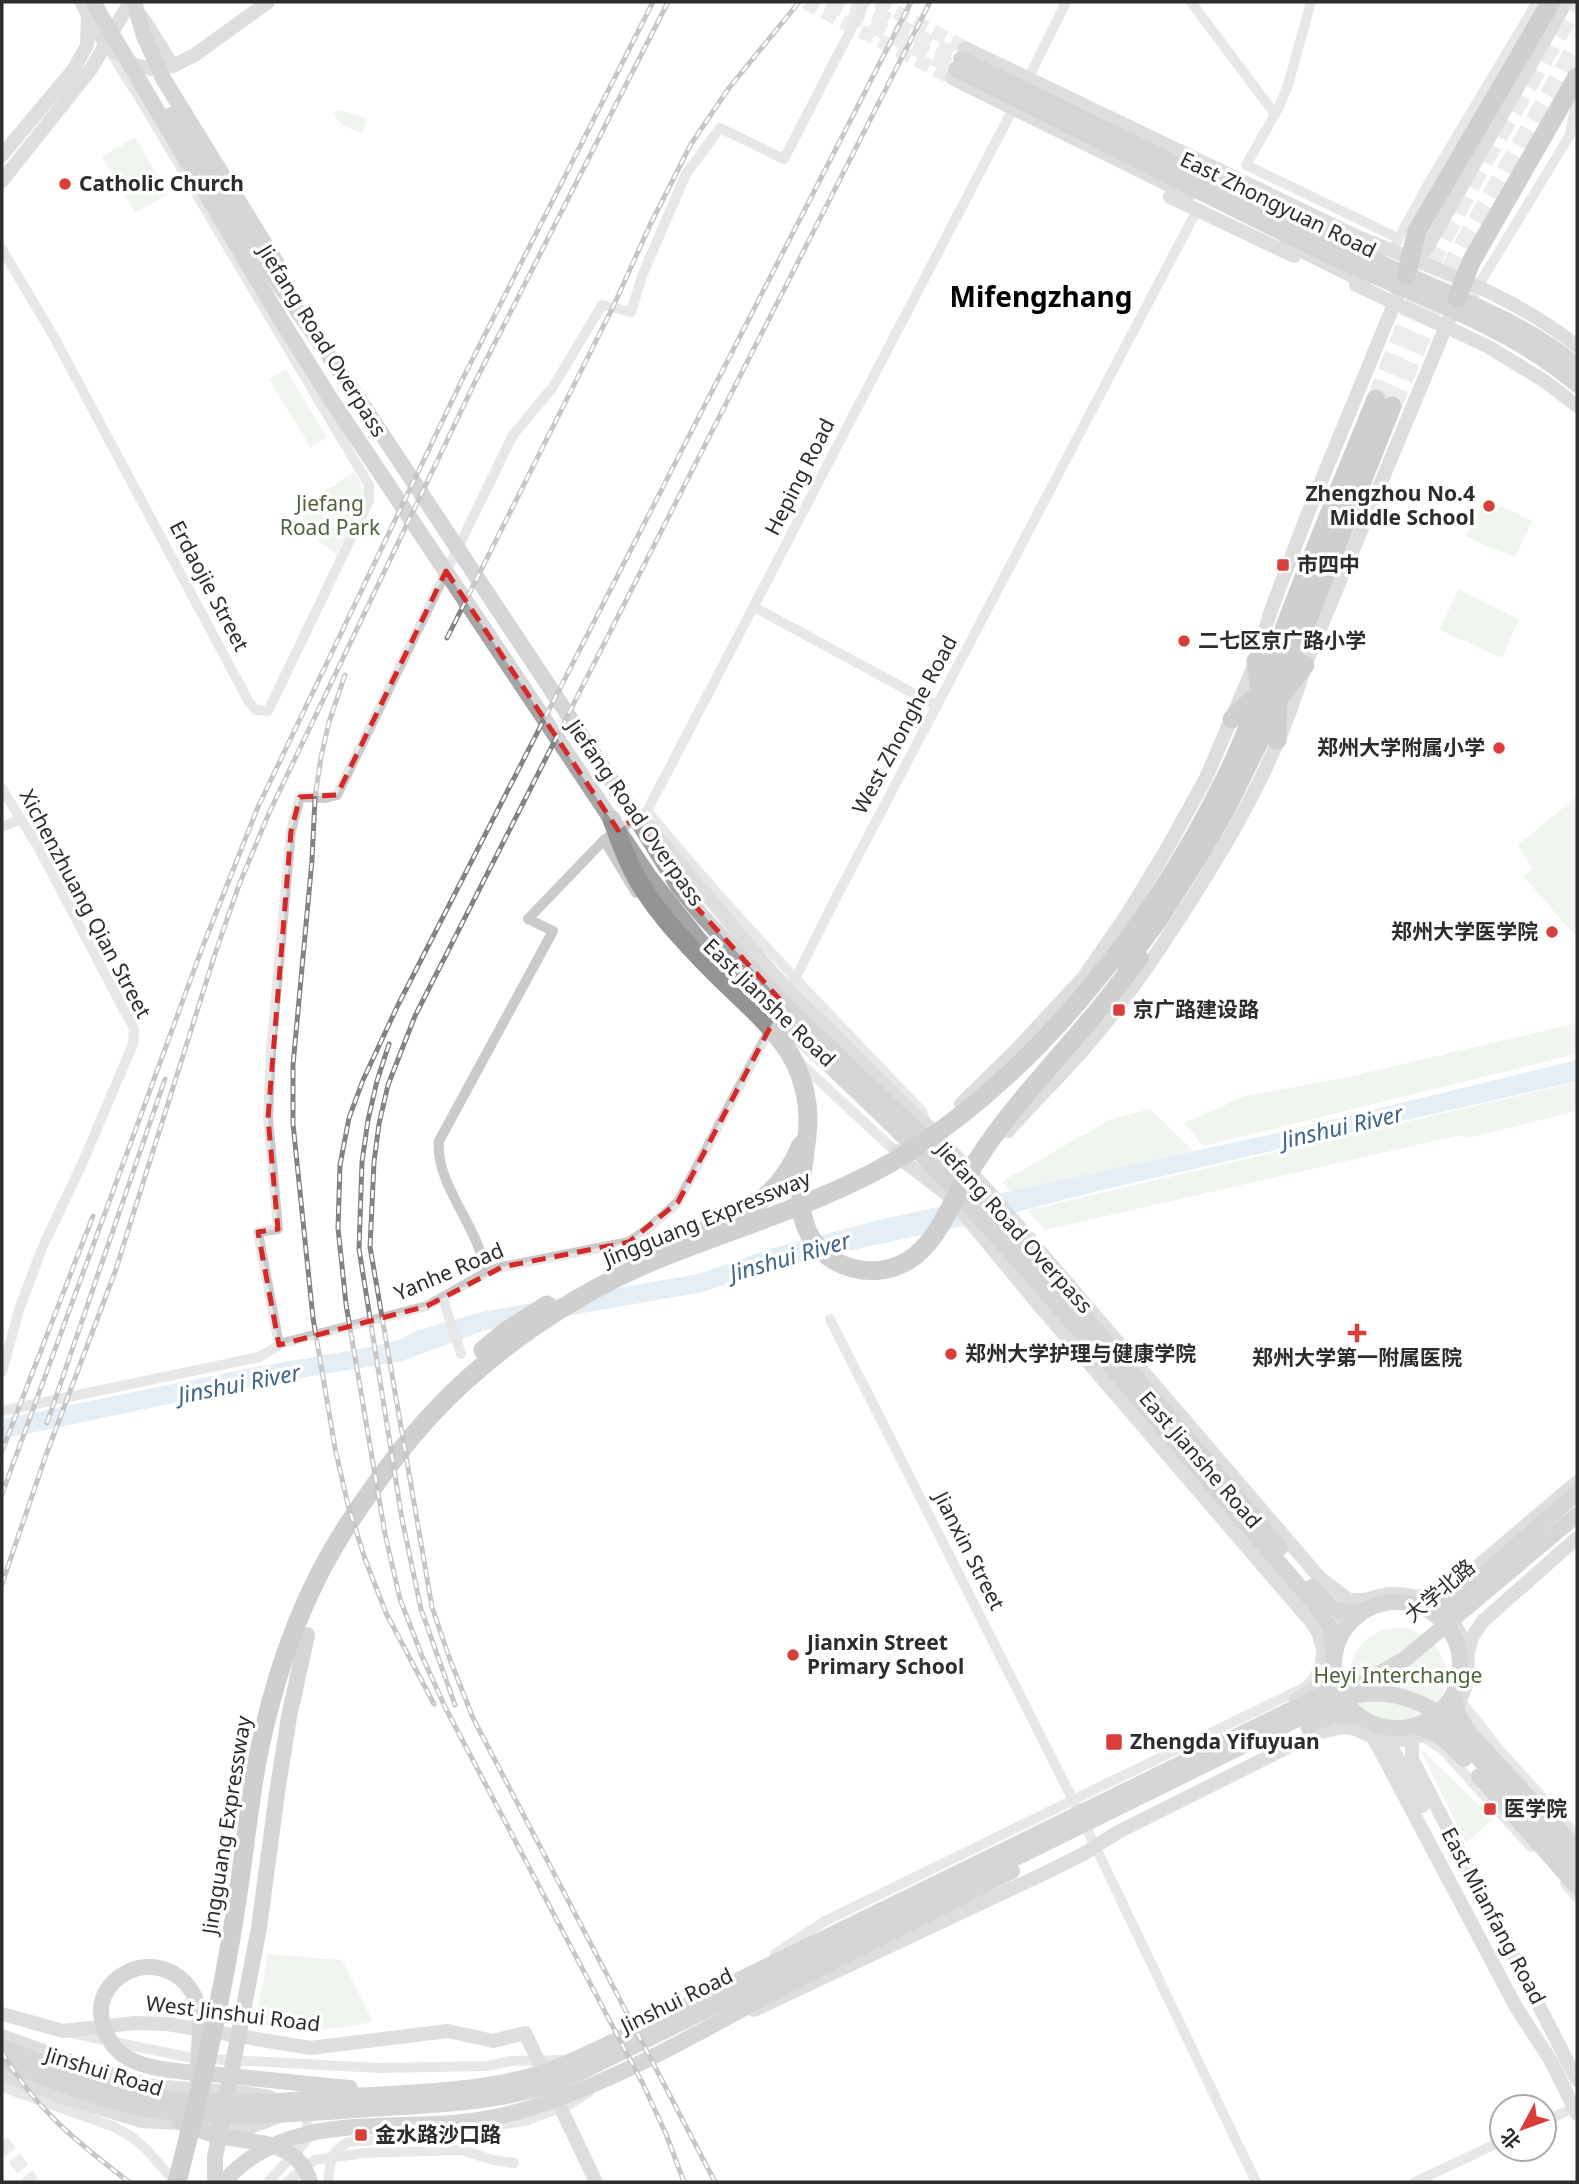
<svg xmlns="http://www.w3.org/2000/svg" width="1579" height="2184" viewBox="0 0 1579 2184" font-family="'Noto Sans','Noto Sans SC',sans-serif">
<style>
.green{fill:#e1e9db}
.water{fill:#c8d9e8}
.lines{fill:none;stroke-linecap:round;stroke-linejoin:round}
.secondary-tunnel{stroke:#d5d5d5;stroke-width:14;stroke-dasharray:14 7;stroke-linecap:butt}
.primary-tunnel{stroke:#d5d5d5;stroke-width:16;stroke-dasharray:16 8;stroke-linecap:butt}
.highway-tunnel{stroke:#d5d5d5;stroke-width:19;stroke-dasharray:19 10;stroke-linecap:butt}
.street{stroke:#cacaca;stroke-width:10}
.secondary{stroke:#b7b7b7;stroke-width:14}
.primary{stroke:#a5a5a5;stroke-width:16}
.highway{stroke:#949494;stroke-width:19}
.rail-casing{stroke:#828282;stroke-width:5}
.rail{stroke:#fff;stroke-width:2.5;stroke-dasharray:8;stroke-linecap:butt}
.marked{fill:none;stroke:#d62828;stroke-width:5;stroke-dasharray:14 9;stroke-linejoin:round}
.poi-dot{fill:#d93e3a;stroke:#fff;stroke-width:2.5}
.labels{text-anchor:middle;stroke-width:7;stroke-linejoin:round;paint-order:stroke}
.poi-label{font-size:21px;font-weight:bold;fill:#2d2d2d;stroke:#fff;text-anchor:start}
.street-label{font-size:21px;fill:#2d2d2d;stroke:#fff}
.park-label{font-size:21px;fill:#4c653d;stroke:#fff}
.water-label{font-size:23px;font-style:italic;fill:#416689;stroke:#fff}
.district-label{font-size:28px;font-weight:bold;fill:#000;stroke:#fff}
</style>
<rect width="100%" height="100%" fill="#fff"/>
<g class="green">
<path d="M339,110l28,8 -5,16 -17,-8 -6,-4 -5,-8 1,-2z"/>
<path d="M135,137l33,57 -33,19 -33,-56z"/>
<path d="M286,369l41,68 -16,11 -42,-69z"/>
<path d="M354,471l12,22 -2,8 -27,54 -17,-13 -21,-32z"/>
<path d="M1486,498l46,23 -17,36 -49,-20z"/>
<path d="M1458,589l61,30 -17,39 -62,-28z"/>
<path d="M1577,796v135l-3,4 -50,-58 8,-9 -14,-23z"/>
<path d="M1577,1023v31l-374,92 -19,-23 62,-27 98,-18z"/>
<path d="M1577,1082v29l-105,26 -16,-1 -411,94 -17,-20z"/>
<path d="M1150,1109l44,42 -183,41 -10,-10 108,-62z"/>
<circle cx="1398" cy="1676" r="48"/>
<path d="M1419,1747l74,72 -27,24z"/>
<path d="M268,1954l74,6 31,62c-29,5 -93,18 -117,-2z"/>
</g>
<path class="water" d="M1577,1060v21l-484,111 -125,33 -190,41 -75,26 -217,38 -84,31 -142,24 -258,54v-20l254,-52 109,-19 34,-8 20,-10 62,-18 217,-38 75,-26 110,-29 395,-86z"/>
<g class="lines">
<g class="secondary-tunnel">
<path d="M805,2l147,76"/>
<path d="M877,2l88,46"/>
<path d="M2,2141l30,41"/>
</g>
<g class="primary-tunnel">
<path d="M828,2l128,67"/>
<path d="M853,2l108,57"/>
</g>
<g class="highway-tunnel">
<path d="M1376,399l58,-143 47,-90 96,-164"/>
<path d="M1392,406l61,-143 124,-217"/>
</g>
<g class="street">
<path d="M1191,2l84,112"/>
<path d="M1311,2l-23,83 -9,22 -33,58 152,73"/>
<path d="M1026,83l40,-81"/>
<path d="M1396,243l34,-62 107,-179"/>
<path d="M2,249l52,88 195,365 7,8 12,1 101,-210v-16l-223,-376 -38,-61"/>
<path d="M1471,304l7,-18 92,-151 7,-39"/>
<path d="M754,607l183,99"/>
<path d="M2,789l35,56 97,184 -1,15 -51,120 -39,82 -24,64 -17,62"/>
<path d="M647,811c86,105 181,202 275,300l5,14"/>
<path d="M2,827l19,-8"/>
<path d="M604,840l32,53"/>
<path d="M787,995l53,-105 357,-680"/>
<path d="M799,1062l96,89"/>
<path d="M629,1242l21,-15 28,-25 93,-175"/>
<path d="M487,1272c-3,-9 -6,-18 -9,-26 -12,-32 -43,-71 -39,-105l114,-210 -25,-12 76,-79 43,-29 369,-708"/>
<path d="M443,1299l18,55"/>
<path d="M830,1319l243,481 183,382"/>
<path d="M279,1345l-21,-113 20,-3 -10,-111 3,-66 20,-221 9,-34 25,1 12,-3 176,-360 40,-48 49,-82 29,7 11,-36 44,-102 34,-46 64,31 81,-157"/>
<path d="M2,1411l257,-54 24,-14 144,-37 60,-34 15,-5 127,-25 70,-6"/>
<path d="M1461,1701l37,47 79,88"/>
<path d="M1421,1736l21,13 89,98"/>
<path d="M1565,1884l12,14"/>
<path d="M775,1954l50,-33 480,-234 7,-7 10,-18"/>
<path d="M71,2033l121,25 187,10 109,-2 22,-5 53,-1"/>
<path d="M2,2087l110,39 20,11 15,13 28,32"/>
<path d="M1544,2122l33,-16"/>
<path d="M268,2182l37,-40 4,-8 -4,-23"/>
<path d="M287,2182l28,-22 49,-7 97,-3 32,10 21,3"/>
<path d="M328,2182l3,-23 5,-8 12,-9 60,-4 117,-17 45,-17 19,-12"/>
<path d="M1415,2182l87,-41"/>
</g>
<g class="secondary">
<path d="M81,2l25,43 29,20 16,4 22,-3 23,-12 72,-52"/>
<path d="M142,17l31,49"/>
<path d="M965,48l393,189 22,24"/>
<path d="M952,78l237,117"/>
<path d="M2,155l72,-86 13,-24 1,-29"/>
<path d="M2,181l89,-112 39,-67"/>
<path d="M1170,197l124,59"/>
<path d="M1363,239c74,30 151,57 214,107"/>
<path d="M1286,243l78,39"/>
<path d="M1356,285l131,61 59,36 31,24"/>
<path d="M643,820l131,155 140,140 13,10 63,68 330,385 29,22h18"/>
<path d="M961,1104l54,-53 68,-73 45,-65 40,-66 38,-69 50,-117 15,-51 37,-97 98,-238 23,-31 137,-242"/>
<path d="M1008,1131c25,-28 51,-54 76,-82 42,-48 77,-101 111,-155 45,-71 87,-147 110,-229l152,-365"/>
<path d="M897,1151l9,12 42,32 91,110 274,319 6,11 5,18"/>
<circle cx="1395" cy="1667" r="73"/>
<path d="M1416,1597l20,-5 23,-10 118,-100"/>
<path d="M1468,1653l4,-16 11,-16 94,-83"/>
<path d="M1296,1700l24,-16 14,-21"/>
<path d="M1381,1726l41,80"/>
<path d="M1373,1737l143,270 35,54 26,53"/>
<path d="M1412,1739v20l165,321"/>
<path d="M754,2010l291,-137 40,-20 33,-21 198,-99 28,-6 12,2"/>
<path d="M2,2014l61,17 72,-8 32,1 143,24 138,-17 45,10 32,-8 71,149"/>
<path d="M2,2036l80,29 70,21 92,7 26,4"/>
<path d="M2,2074l60,23 80,24 108,6 28,-10"/>
</g>
<g class="primary">
<path d="M93,2l185,313 52,83 319,478 49,62 22,25c76,73 157,143 229,221 125,136 243,279 365,419l16,25 4,26"/>
<path d="M134,2l10,34 20,44 115,187"/>
<path d="M961,59c140,68 280,136 420,204 64,31 141,56 196,103"/>
<path d="M956,69c124,62 247,126 372,186 83,40 178,69 249,130"/>
<path d="M171,115l73,119 110,158 269,406 56,90 24,29 85,91 137,130 32,34 145,165 178,211"/>
<path d="M1312,1587c17,18 24,29 50,25"/>
<circle cx="1397" cy="1665" r="63"/>
<path d="M1422,1608l24,-3 9,-6 122,-106"/>
<path d="M1453,1694l6,22 12,19 105,113"/>
<path d="M1353,1696c30,-7 57,0 83,16l141,154"/>
<path d="M1308,1726l26,-11 26,1"/>
<path d="M1415,1726c21,5 35,18 49,33"/>
<path d="M1479,1776l98,111"/>
<path d="M2,2047c48,18 96,39 146,49 61,11 125,6 186,1 67,-4 153,-5 216,-27 19,-7 36,-16 54,-24l721,-353"/>
<path d="M2,2061c47,18 96,40 146,48 68,11 138,6 207,1 57,-4 118,-5 174,-19 17,-4 33,-11 50,-18l745,-367 81,-47 172,-144"/>
<path d="M197,2078c1,-22 6,-55 0,-75 -10,-31 -45,-46 -73,-29 -14,8 -24,23 -23,39 1,16 9,32 22,42 23,17 70,17 98,20 36,4 71,7 107,11l22,2"/>
<path d="M180,2122c10,4 21,9 31,12 36,10 87,3 99,48"/>
<path d="M215,2182v-25l44,-229 18,-135 12,-76 18,-82"/>
<path d="M224,2182c58,-67 149,-53 229,-59 21,-2 46,-6 67,-12 96,-28 182,-81 269,-127 74,-38 149,-75 223,-113"/>
</g>
<g class="highway">
<path d="M1406,275l11,-44 134,-229"/>
<path d="M1457,298l14,-36 106,-185"/>
<path d="M1232,719l28,-27 -4,-31"/>
<path d="M1277,740l1,-41 27,-34"/>
<path d="M612,820c7,17 12,33 20,49 17,35 48,68 75,96 29,31 68,59 88,98 8,17 13,38 13,56 0,37 -17,80 1,115 19,36 66,47 100,26 26,-16 40,-51 54,-77 35,-61 82,-110 127,-163 17,-20 33,-41 49,-62"/>
<path d="M1125,964l34,-45 43,-68 25,-44 32,-65 133,-336"/>
<path d="M709,1226c46,-17 73,-35 92,-81"/>
<path d="M483,1350l23,-19 41,-26"/>
<path d="M177,2182c22,-85 42,-170 56,-256 9,-53 14,-106 23,-159 16,-85 45,-172 93,-244 25,-38 52,-76 83,-109 57,-62 138,-117 214,-150 88,-37 182,-61 263,-112 133,-85 245,-230 315,-371 27,-54 45,-113 67,-170 27,-71 56,-141 85,-212"/>
</g>
<defs>
<g id="rail">
<path d="M447,638l166,-331 37,-82 41,-81 38,-56 70,-86"/>
<path d="M345,675l-16,47 -8,35 -6,41 -3,62 -19,205v59l20,194 22,130 13,57 17,54 21,54 48,91"/>
<path d="M389,1044l-12,37 -9,39 -6,42 -3,87 43,270 19,90 34,96"/>
<path d="M47,1423l118,-344"/>
<path d="M2,1451l91,-235"/>
<path d="M2,1494l199,-543 57,-144 204,-427 191,-378"/>
<path d="M2,1584l44,-129 69,-183 100,-318 24,-69 30,-72 205,-429 194,-382"/>
<path d="M2,2052c33,57 75,90 127,130"/>
<path d="M684,2182l-18,-48 -22,-48 -198,-377 -24,-53 -22,-57 -15,-65 -39,-230 -8,-76 2,-63 9,-47 14,-38 35,-75 513,-1003"/>
<path d="M715,2182l-242,-464 -24,-61 -17,-50 -62,-360 4,-85 5,-38 9,-39 27,-69 515,-1014"/>
</g>
</defs>
<use href="#rail" class="rail-casing"/>
<use href="#rail" class="rail"/>
</g>
<path d="M0 0H1579V2184H0ZM446,571l172,259 18,-12 43,70 104,115 -105,199 -49,40 -127,25 -75,39 -148,39 -21,-113 20,-3 -10,-111 23,-287 9,-34 37,-2z" fill="#fff" fill-opacity=".55" fill-rule="evenodd"/>
<path class="marked" d="M446,571l172,259 18,-12 43,70 104,115 -105,199 -49,40 -127,25 -75,39 -148,39 -21,-113 20,-3 -10,-111 23,-287 9,-34 37,-2z"/>
<g class="poi-dot">
<circle cx="65" cy="184" r="7"/>
<circle cx="1489" cy="506" r="7"/>
<rect x="1276" y="558" width="14" height="14" rx="3.5"/>
<circle cx="1184" cy="641" r="7"/>
<circle cx="1499" cy="748" r="7"/>
<circle cx="1552" cy="932" r="7"/>
<rect x="1112" y="1003" width="14" height="14" rx="3.5"/>
<path d="M1353.5 1322.5h7v7h7v7h-7v7h-7v-7h-7v-7h7z"/>
<circle cx="951" cy="1354" r="7"/>
<circle cx="793" cy="1655" r="7"/>
<rect x="1105" y="1733" width="18" height="18" rx="3.5"/>
<rect x="1483" y="1802" width="14" height="14" rx="3.5"/>
<rect x="354" y="2128" width="14" height="14" rx="3.5"/>
</g>
<g class="labels">
<g class="poi-label">
<text x="79" y="191">Catholic Church</text>
<text x="1475" y="501" text-anchor="end">Zhengzhou No.4<tspan x="1475" dy="24">Middle School</tspan></text>
<text x="1297" y="572">市四中</text>
<text x="1198" y="648">二七区京广路小学</text>
<text x="1485" y="755" text-anchor="end">郑州大学附属小学</text>
<text x="1538" y="939" text-anchor="end">郑州大学医学院</text>
<text x="1133" y="1017">京广路建设路</text>
<text x="965" y="1361">郑州大学护理与健康学院</text>
<text x="1357" y="1365" text-anchor="middle">郑州大学第一附属医院</text>
<text x="807" y="1650">Jianxin Street<tspan x="807" dy="24">Primary School</tspan></text>
<text x="1130" y="1749">Zhengda Yifuyuan</text>
<text x="1504" y="1816">医学院</text>
<text x="375" y="2142">金水路沙口路</text>
</g>
<g class="street-label">
<text transform="translate(1278 205) rotate(26)" y="7">East Zhongyuan Road</text>
<text transform="translate(322 341) rotate(58)" y="7">Jiefang Road Overpass</text>
<text transform="translate(800 477) rotate(-63)" y="7">Heping Road</text>
<text transform="translate(209 586) rotate(62)" y="7">Erdaojie Street</text>
<text transform="translate(905 725) rotate(-62)" y="7">West Zhonghe Road</text>
<text transform="translate(635 813) rotate(55)" y="7">Jiefang Road Overpass</text>
<text transform="translate(85 904) rotate(62)" y="7">Xichenzhuang Qian Street</text>
<text transform="translate(769 1003) rotate(44)" y="7">East Jianshe Road</text>
<text transform="translate(707 1219) rotate(-22)" y="7">Jingguang Expressway</text>
<text transform="translate(1014 1228) rotate(48)" y="7">Jiefang Road Overpass</text>
<text transform="translate(449 1272) rotate(-23)" y="7">Yanhe Road</text>
<text transform="translate(1200 1460) rotate(49)" y="7">East Jianshe Road</text>
<text transform="translate(969 1551) rotate(63)" y="7">Jianxin Street</text>
<text transform="translate(1440 1591) rotate(-40)" y="7">大学北路</text>
<text transform="translate(227 1825) rotate(-81)" y="7">Jingguang Expressway</text>
<text transform="translate(1493 1916) rotate(62)" y="7">East Mianfang Road</text>
<text transform="translate(677 2001) rotate(-26)" y="7">Jinshui Road</text>
<text transform="translate(233 2014) rotate(7)" y="7">West Jinshui Road</text>
<text transform="translate(104 2072) rotate(17)" y="7">Jinshui Road</text>
</g>
<g class="park-label">
<text x="330" y="511">Jiefang<tspan x="330" dy="24">Road Park</tspan></text>
<text x="1398" y="1683">Heyi Interchange</text>
</g>
<g class="water-label">
<text transform="translate(1342 1127) rotate(-13)" y="8">Jinshui River</text>
<text transform="translate(790 1257) rotate(-16)" y="8">Jinshui River</text>
<text transform="translate(239 1384) rotate(-11)" y="8">Jinshui River</text>
</g>
<g class="district-label">
<text x="1041" y="307">Mifengzhang</text>
</g>
</g>
<rect width="1579" height="2184" fill="none" stroke="#2d2d2d" stroke-width="7"/>
<g transform="translate(1523 2128) rotate(229)"><circle r="33" fill="#ffffff" stroke="#ababab" stroke-width="2"/>
<path d="M0-5L12 26L0 18L-12 26Z" fill="#d93e3a"/>
<text y="-10" font-size="19" font-weight="bold" text-anchor="middle" fill="#2d2d2d">北</text>
</g>
</svg>
